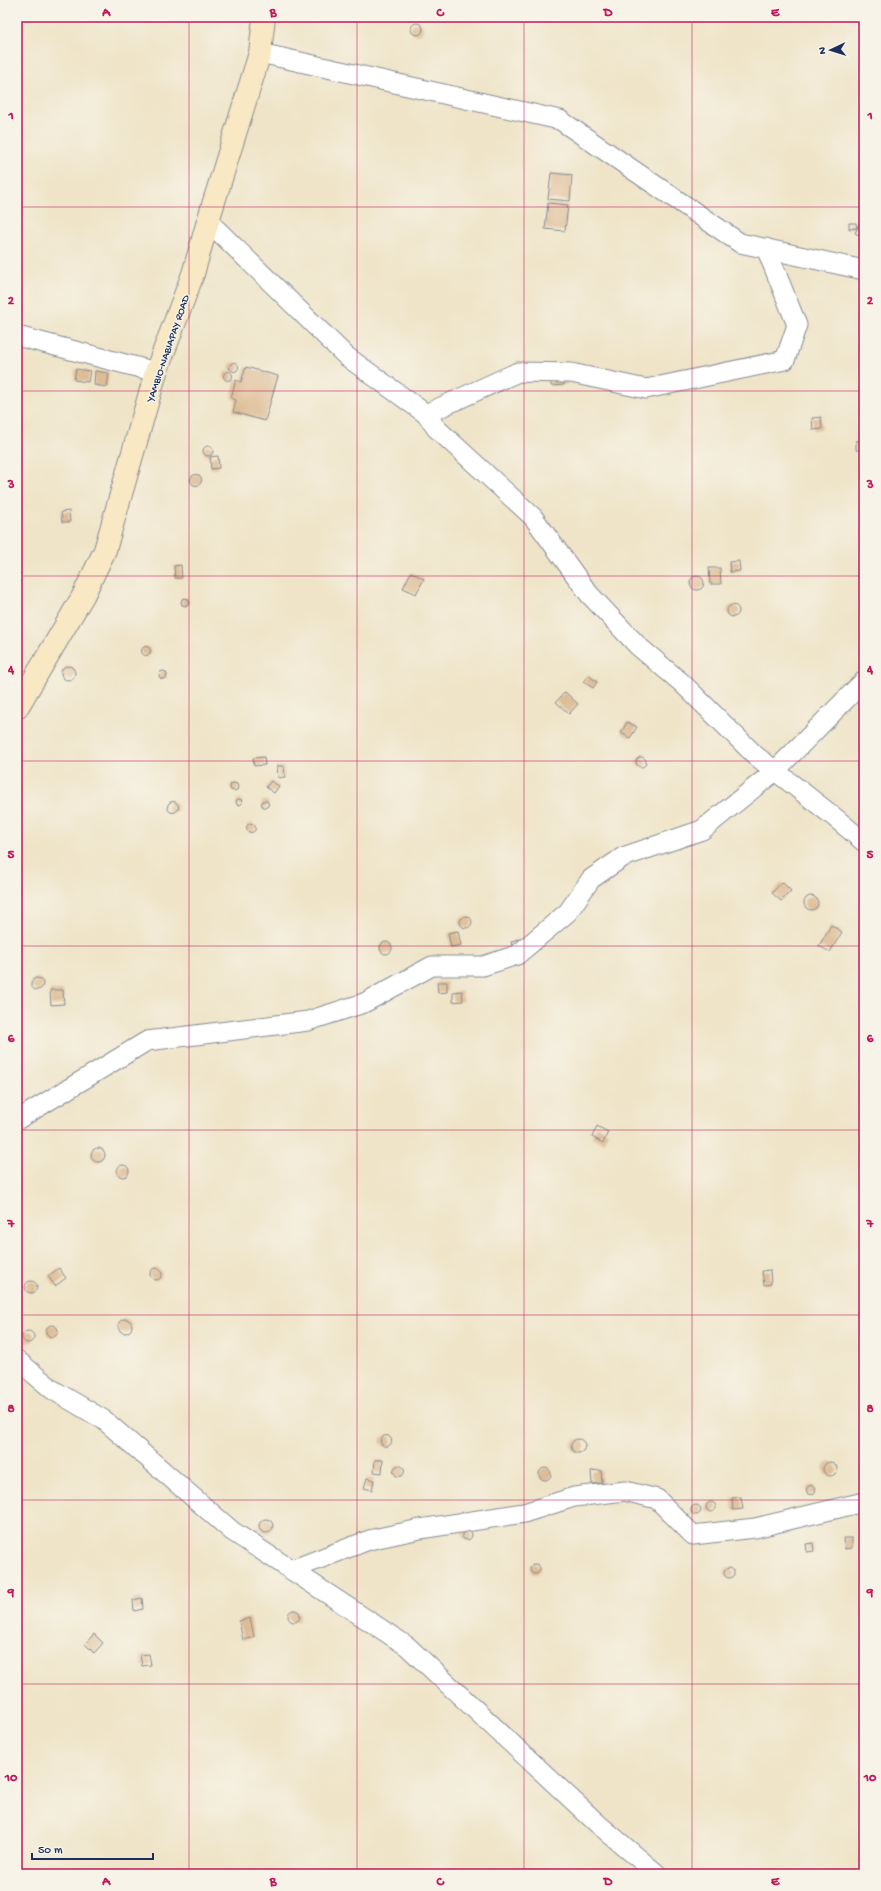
<svg xmlns="http://www.w3.org/2000/svg" width="881" height="1891" viewBox="0 0 881 1891" font-family="'Gochi Hand',sans-serif">
<style>
.building{fill:#debc94}
.lines{fill:none;stroke-linecap:round;stroke-linejoin:round}
.street-casing{stroke:#858a93;stroke-width:21}
.secondary-casing{stroke:#858a93;stroke-width:24}
.street{stroke:#fff;stroke-width:19}
.secondary{stroke:#f8e8c3;stroke-width:22}
.grid{fill:none;stroke:#c2185b;stroke-width:1;stroke-opacity:0.55}
.labels{text-anchor:middle;stroke-width:3;stroke-linejoin:round;paint-order:stroke}
.street-label{font-size:11px;fill:#1b2f5e;stroke:#f7f3e8}
.neatline{fill:none;stroke:#c2185b;stroke-width:1.5}
.grid-label{font-size:13px;text-anchor:middle;font-weight:bold;fill:#c2185b}
</style>
<rect width="100%" height="100%" fill="#f7f3e8"/>
<filter id="ink" filterUnits="userSpaceOnUse"><feTurbulence type="fractalNoise" baseFrequency=".025" numOctaves="2"/><feDisplacementMap in="SourceGraphic" scale="8" xChannelSelector="R" yChannelSelector="G"/><feConvolveMatrix kernelMatrix="1 2 1 2 8 2 1 2 1" color-interpolation-filters="sRGB"/></filter>
<filter id="wash" filterUnits="userSpaceOnUse"><feTurbulence type="fractalNoise" baseFrequency=".012" numOctaves="4" result="noise"/><feDisplacementMap in="SourceGraphic" scale="16" xChannelSelector="R" yChannelSelector="G"/><feGaussianBlur stdDeviation="0.9" result="paint"/><feColorMatrix in="noise" values="0 0 0 0 0 0 0 0 0 0 0 0 0 0 0 0 0 1.4 0 .05"/><feComposite in="paint" operator="in"/></filter>
<g filter="url(#wash)">
<rect width="100%" height="100%" fill="#efe4c8"/>
<g id="blocks">
<g class="building">
<circle cx="417" cy="29" r="6"/>
<path d="M551,173l21,2 -2,26 -22,-2z"/>
<path d="M548,203l20,2 -3,26 -20,-2z"/>
<path d="M860,222l4,2v14l-9,-5z"/>
<path d="M849,223h7l1,5 -8,1z"/>
<circle cx="234" cy="367" r="4.5"/>
<path d="M246,367l32,9 -13,45 -32,-9 3,-12 -5,-2 5,-18 5,2z"/>
<path d="M76,369l14,2 -2,11 -14,-2z"/>
<path d="M95,371l14,2 -2,14 -13,-2z"/>
<circle cx="228" cy="376" r="4.5"/>
<path d="M563,376l1,9 -13,1v-9z"/>
<path d="M821,417l1,12 -9,1 -1,-12z"/>
<path d="M863,440l1,10h-8v-9z"/>
<circle cx="208" cy="451" r="5"/>
<path d="M218,456l1,12 -8,1 -1,-12z"/>
<circle cx="196" cy="480" r="5.5"/>
<path d="M69,511l1,11h-8l-1,-10z"/>
<path d="M739,561l1,10 -10,1 -1,-10z"/>
<path d="M181,565l1,13h-7l-1,-12z"/>
<path d="M709,568h11l1,16h-11z"/>
<path d="M411,572l13,7 -8,15 -13,-6z"/>
<circle cx="697" cy="583" r="7"/>
<circle cx="185" cy="602" r="4"/>
<circle cx="733" cy="611" r="6"/>
<circle cx="146" cy="651" r="4.5"/>
<circle cx="68" cy="673" r="7"/>
<circle cx="163" cy="675" r="4"/>
<path d="M588,675l9,7 -4,6 -10,-6z"/>
<path d="M565,692l13,12 -9,10 -13,-12z"/>
<path d="M627,722l10,5 -7,11 -9,-5z"/>
<circle cx="641" cy="762" r="5"/>
<path d="M264,757l1,8 -11,1 -1,-8z"/>
<path d="M277,766h7l1,11 -7,1z"/>
<path d="M271,781l8,5 -5,7 -8,-6z"/>
<circle cx="234" cy="787" r="4"/>
<circle cx="239" cy="802" r="3"/>
<circle cx="265" cy="804" r="3.5"/>
<circle cx="173" cy="807" r="5.5"/>
<circle cx="251" cy="828" r="4.5"/>
<path d="M782,882l9,9 -10,10 -9,-8z"/>
<circle cx="811" cy="903" r="7"/>
<circle cx="466" cy="922" r="6"/>
<path d="M831,925l11,7 -12,20 -11,-6z"/>
<path d="M458,931l3,14 -10,2 -3,-14z"/>
<path d="M517,939l4,2 -8,9 -2,-8z"/>
<circle cx="386" cy="948" r="6"/>
<circle cx="37" cy="984" r="6"/>
<path d="M437,982h10v10l-9,1z"/>
<path d="M50,990h13l1,14 -13,1z"/>
<path d="M462,991l1,10 -10,1v-10z"/>
<path d="M597,1126l11,6 -5,11 -11,-6z"/>
<circle cx="98" cy="1155" r="7"/>
<circle cx="123" cy="1171" r="6"/>
<path d="M59,1268l7,10 -11,8 -7,-10z"/>
<circle cx="156" cy="1274" r="6"/>
<path d="M770,1270l1,14 -7,1 -2,-14z"/>
<circle cx="31" cy="1287" r="6"/>
<circle cx="125" cy="1326" r="7"/>
<circle cx="52" cy="1331" r="6"/>
<circle cx="28" cy="1337" r="6"/>
<circle cx="386" cy="1441" r="5.5"/>
<circle cx="578" cy="1446" r="7"/>
<path d="M375,1460h8l-1,13 -8,-1z"/>
<circle cx="830" cy="1469" r="7"/>
<circle cx="399" cy="1471" r="5.5"/>
<circle cx="545" cy="1474" r="6"/>
<path d="M601,1470l1,13 -10,1 -1,-13z"/>
<path d="M367,1478l7,2 -2,10 -8,-2z"/>
<circle cx="811" cy="1490" r="4.5"/>
<path d="M741,1497l2,12 -10,1 -1,-12z"/>
<circle cx="711" cy="1507" r="5"/>
<circle cx="696" cy="1510" r="5"/>
<circle cx="266" cy="1526" r="7"/>
<circle cx="467" cy="1535" r="5"/>
<path d="M844,1538h8v10l-7,1z"/>
<path d="M813,1543l1,8 -7,1 -1,-8z"/>
<circle cx="535" cy="1569" r="5"/>
<circle cx="729" cy="1573" r="5"/>
<path d="M142,1598l1,11 -9,2 -1,-11z"/>
<circle cx="294" cy="1616" r="6"/>
<path d="M250,1618l4,19 -11,3 -4,-19z"/>
<path d="M94,1634l9,9 -9,10 -9,-9z"/>
<path d="M149,1654l2,11 -9,1 -2,-11z"/>
</g>
</g>
</g>
<g filter="url(#ink)">
<use href="#blocks" fill-opacity="0" stroke="#858a93" stroke-width="1"/>
<g class="lines">
<defs>
<g id="street">
<path d="M260,53l300,67 180,123 124,27"/>
<path d="M208,221l138,135 80,58 10,14 97,89 56,77 49,52 44,37 74,73 77,60 31,26"/>
<path d="M17,336l139,36"/>
<path d="M426,414l92,-42 53,1 75,16 139,-29 12,-35 -31,-77"/>
<path d="M17,1120l130,-79 161,-20 56,-18 68,-37h51l34,-11 51,-43 23,-33 32,-22 79,-27 73,-59 89,-90"/>
<path d="M17,1360l36,30 51,30 128,111 175,115 191,178 59,50"/>
<path d="M291,1570l78,-30 51,-11 104,-16 50,-16 51,-6 32,8 36,36 62,-7 109,-26"/>
</g>
<path id="secondary" d="M17,708l66,-112 22,-46 51,-178 37,-98 15,-53 52,-168 4,-36"/>
</defs>
<use href="#street" class="street-casing"/>
<use href="#secondary" class="secondary-casing"/>
<use href="#street" class="street"/>
<use href="#secondary" class="secondary"/>
</g>
</g>
<path class="grid" d="M189,17v1857M357,17v1857M524,17v1857M692,17v1857M17,207h847M17,391h847M17,576h847M17,761h847M17,946h847M17,1130h847M17,1315h847M17,1500h847M17,1684h847"/>
<g class="labels">
<g class="street-label">
<text transform="translate(167 348) rotate(-71)" y="4">YAMBIO-NABIAPAY ROAD</text>
</g>
</g>
<rect width="881" height="1891" fill="none" stroke="#f7f3e8" stroke-width="44"/>
<g transform="translate(831 50) rotate(266)" stroke="#f7f3e8" stroke-width="3" paint-order="stroke">
<path d="M0-3L7 15L0 10L-7 15Z" fill="#1b2f5e"/>
<text y="-6" font-size="11" font-weight="bold" text-anchor="middle" fill="#1b2f5e">N</text>
</g>
<path d="M32 1853v6h121v-6" fill="none" stroke="#1b2f5e" stroke-width="2"/>
<text x="38" y="1853" font-size="12" fill="#1b2f5e" stroke="#f7f3e8" stroke-width="3" paint-order="stroke">50 m</text>
<rect x="22" y="22" width="837" height="1847" class="neatline"/>
<g class="grid-label">
<text x="106" y="16">A</text>
<text x="273" y="16">B</text>
<text x="440" y="16">C</text>
<text x="608" y="16">D</text>
<text x="775" y="16">E</text>
<text x="11" y="119">1</text>
<text x="870" y="119">1</text>
<text x="11" y="304">2</text>
<text x="870" y="304">2</text>
<text x="11" y="488">3</text>
<text x="870" y="488">3</text>
<text x="11" y="673">4</text>
<text x="870" y="673">4</text>
<text x="11" y="858">5</text>
<text x="870" y="858">5</text>
<text x="11" y="1042">6</text>
<text x="870" y="1042">6</text>
<text x="11" y="1227">7</text>
<text x="870" y="1227">7</text>
<text x="11" y="1412">8</text>
<text x="870" y="1412">8</text>
<text x="11" y="1596">9</text>
<text x="870" y="1596">9</text>
<text x="11" y="1781">10</text>
<text x="870" y="1781">10</text>
<text x="106" y="1885">A</text>
<text x="273" y="1885">B</text>
<text x="440" y="1885">C</text>
<text x="608" y="1885">D</text>
<text x="775" y="1885">E</text>
</g>
</svg>
